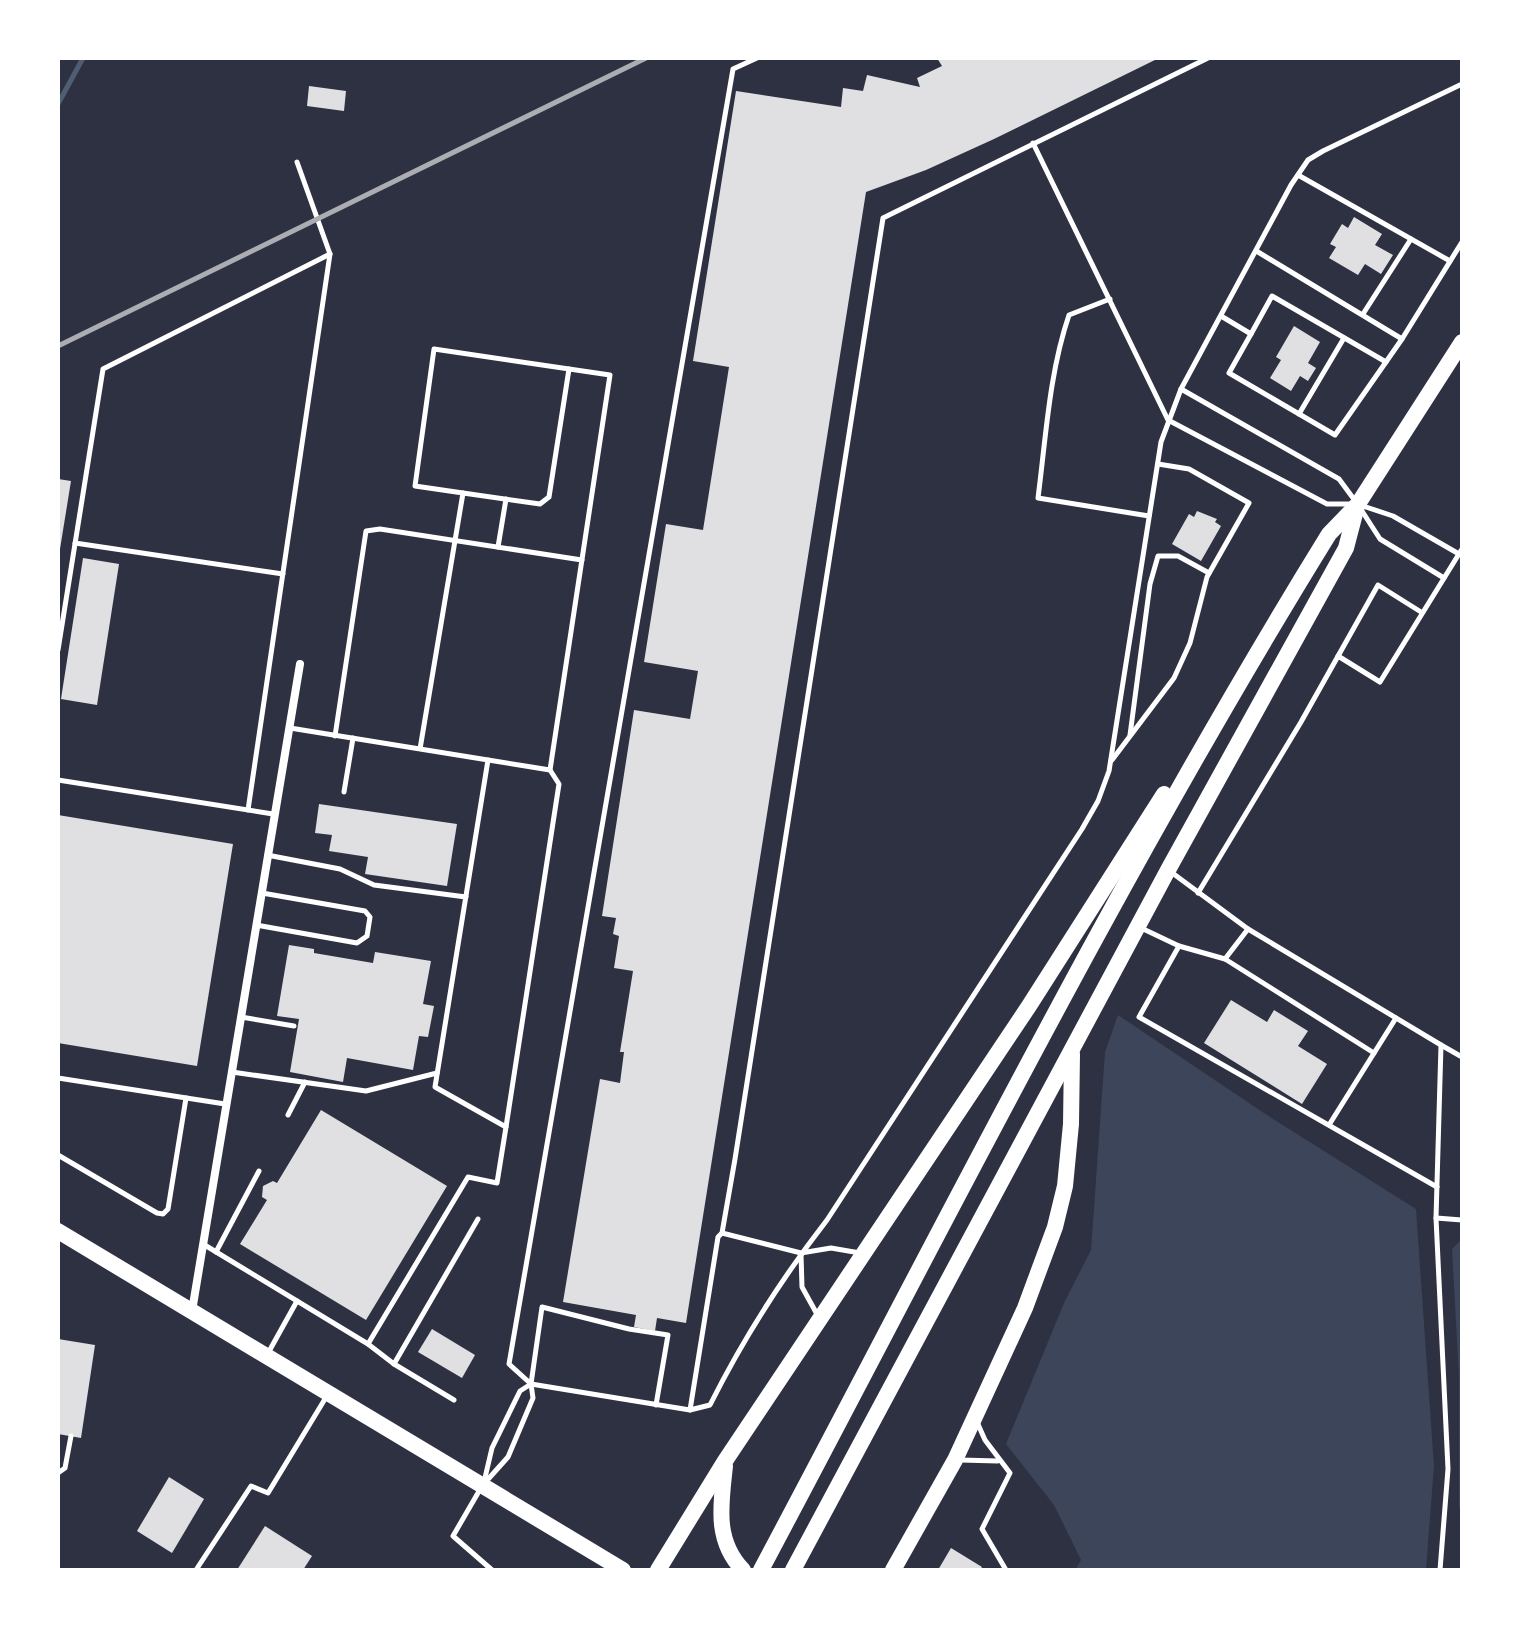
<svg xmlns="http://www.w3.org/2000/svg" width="1520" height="1628" viewBox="0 0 1520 1628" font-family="Spectral,serif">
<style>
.green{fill:#3c4559}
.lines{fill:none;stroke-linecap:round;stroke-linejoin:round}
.stream{stroke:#4f5d75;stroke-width:5}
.building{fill:#e0e0e3}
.service{stroke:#fff;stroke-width:5}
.minor{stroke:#fff;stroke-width:8}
.primary{stroke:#fff;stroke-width:16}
.rail{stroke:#abadb3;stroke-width:5}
</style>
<rect width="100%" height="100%" fill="#2d3142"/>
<g class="green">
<path d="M1118,1015l149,100 149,94 18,257 -8,104h-351l6,-10 -27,-55 -48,-61 58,-141 27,-53 14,-198z"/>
<path d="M1462,1239v270l-3,-1v-130l-7,-129z"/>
</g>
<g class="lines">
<path class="stream" d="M58,104l25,-46"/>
</g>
<g class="building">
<path d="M937,58h222l-165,81 -68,31 -60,22 -180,1131 -29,-5 -2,13 -21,-4 2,-12 -73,-13 37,-223 20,4 4,-31h-4l13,-81 -19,-3 5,-32 -6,-2 3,-16 -14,-2 32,-206 56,9 8,-48 -54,-9 22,-138 37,6 26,-163 -36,-6 43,-270 105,16 2,-19 20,3 4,-16 53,12 -3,-9 25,-12z"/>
<path d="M309,86l37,5 -2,20 -37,-5z"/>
<path d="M1354,217l28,17 -7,11 18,10 -12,19 -16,-10 -7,11 -29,-17 7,-11 -6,-3 12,-20 6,4z"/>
<path d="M1294,326l26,16 -12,21 8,5 -8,13 -8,-5 -9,15 -21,-13 11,-18 -5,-3z"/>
<path d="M58,479l13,2 -11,68h-2z"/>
<path d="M1197,511l20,8 -2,3 6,4 -20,35 -29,-17 17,-30 5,3z"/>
<path d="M83,558l36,6 -22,141 -36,-6z"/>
<path d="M319,804l138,20 -10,62 -82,-12 3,-17 -39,-6 3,-16 -17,-2z"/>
<path d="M58,815l175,29 -36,222 -139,-23z"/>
<path d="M289,945l25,4v4l59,10 2,-11 56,9 -8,43 11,2 -6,31 -9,-1 -6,34 -66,-12 -4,24 -53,-10 9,-53 -22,-3z"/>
<path d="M1231,1000l36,22 7,-12 34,21 -10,15 29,18 -25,40 -98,-61z"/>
<path d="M321,1110l126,76 -81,134 -126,-76 27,-44 -5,-3 1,-11 10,-5 4,2z"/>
<path d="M432,1329l43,26 -13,23 -44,-26z"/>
<path d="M58,1339l37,6 -14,93 -23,-4z"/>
<path d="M169,1477l35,22 -32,54 -35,-22z"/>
<path d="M265,1526l47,30 -9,14h-66z"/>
<path d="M951,1548l31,19 -2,3h-42z"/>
</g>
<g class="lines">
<g class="service">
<path d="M757,58l-24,11 -224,1295 22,20 159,26 20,-5c33,-66 72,-127 117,-185l255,-391 16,-28 11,-30 52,-329 20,-53 110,-204 17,-25 15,-9 139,-67"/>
<path d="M1033,143l135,277 159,84h23"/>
<path d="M297,162l33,92"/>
<path d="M1298,175l152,86"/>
<path d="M1258,252l144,87 60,-97"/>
<path d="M1110,299l-41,16c-20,59 -23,122 -31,183l111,18"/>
<path d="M1363,314l48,-75"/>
<path d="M1221,316l30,18 -22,39 106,62 67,-96"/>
<path d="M1251,334l21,-38 114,66"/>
<path d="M1181,389l158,90 17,23"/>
<path d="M1299,414l45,-76"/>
<path d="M463,493l77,11 9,-7 20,-128"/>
<path d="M1360,505l33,11 66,38"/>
<path d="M1362,511l18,28 64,39"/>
<path d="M75,543l208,31"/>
<path d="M498,547l8,-48"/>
<path d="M58,650l45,-281 227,-115 -82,556"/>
<path d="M1338,656l42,26 82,-133"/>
<path d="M290,728l260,42 60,-395 -176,-26 -19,137 48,7 -43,256"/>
<path d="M1130,735l20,-151 8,-28h20l31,17"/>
<path d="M335,736l31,-205 14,-2 202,31"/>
<path d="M1112,760l62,-82 16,-35 17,-66 42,-74 -60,-34 -31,-5"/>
<path d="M58,780l215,34"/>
<path d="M344,792l9,-54"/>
<path d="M267,855l73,14 34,16 92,12"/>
<path d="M1171,872l77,57 193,116 -5,173 12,251 -8,101"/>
<path d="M1198,893l103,-171 77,-137 43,27"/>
<path d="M256,925l101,18 10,-7 3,-19 -5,-6 -103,-18"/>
<path d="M1139,927l40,19 -40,71 298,170"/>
<path d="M1248,929l-23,30 149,94"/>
<path d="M1179,946l46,13"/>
<path d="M241,1017l53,9"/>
<path d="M1441,1045l21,12"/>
<path d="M232,1072l134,19 71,-18"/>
<path d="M58,1078l167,26"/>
<path d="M288,1115l17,-33"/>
<path d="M1329,1125l67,-107"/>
<path d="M506,1127l53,-343 -9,-14"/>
<path d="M58,1155l99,58 6,1 5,-5 18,-111"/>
<path d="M1436,1218l26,2"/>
<path d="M722,1233l79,20 30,-5 29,5"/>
<path d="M203,1244l165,100 100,-167 29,6 9,-56 -71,-40 53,-327"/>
<path d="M216,1252l43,-81"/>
<path d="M801,1254l1,33 16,29"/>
<path d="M368,1344l26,20"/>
<path d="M267,1355l30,-54"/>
<path d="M454,1400l-60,-36 84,-145"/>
<path d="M690,1410l28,-173 4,-4 13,-74 148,-941 325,-160"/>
<path d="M977,1422l8,18 25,33 -28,56 24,41"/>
<path d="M960,1460l38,1"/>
<path d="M58,1473l7,-5 6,-32"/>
<path d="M484,1482l8,-34 28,-57 11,-7"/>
<path d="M196,1570l55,-84 17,7 60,-99"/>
<path d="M492,1570l-39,-34 29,-50 26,-29 25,-59 -2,-14 11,-77 87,22 39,6 -12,70"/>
</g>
<path class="minor" d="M192,1311l108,-647"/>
<g class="primary">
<path d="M58,1231l565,339"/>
<path d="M725,1466c-4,38 -11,74 18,104"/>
<path d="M658,1570l67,-109 304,-455 135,-212"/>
<path d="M761,1570c185,-348 361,-701 568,-1036l29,-30 104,-162"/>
<path d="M793,1570l375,-700 178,-322 11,-42"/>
<path d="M893,1570l62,-110 70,-152 30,-81 10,-41 6,-62 1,-70"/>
</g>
<path class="rail" d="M58,346l588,-288"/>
</g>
<rect width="1520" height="1628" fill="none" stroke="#ffffff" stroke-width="120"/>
</svg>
